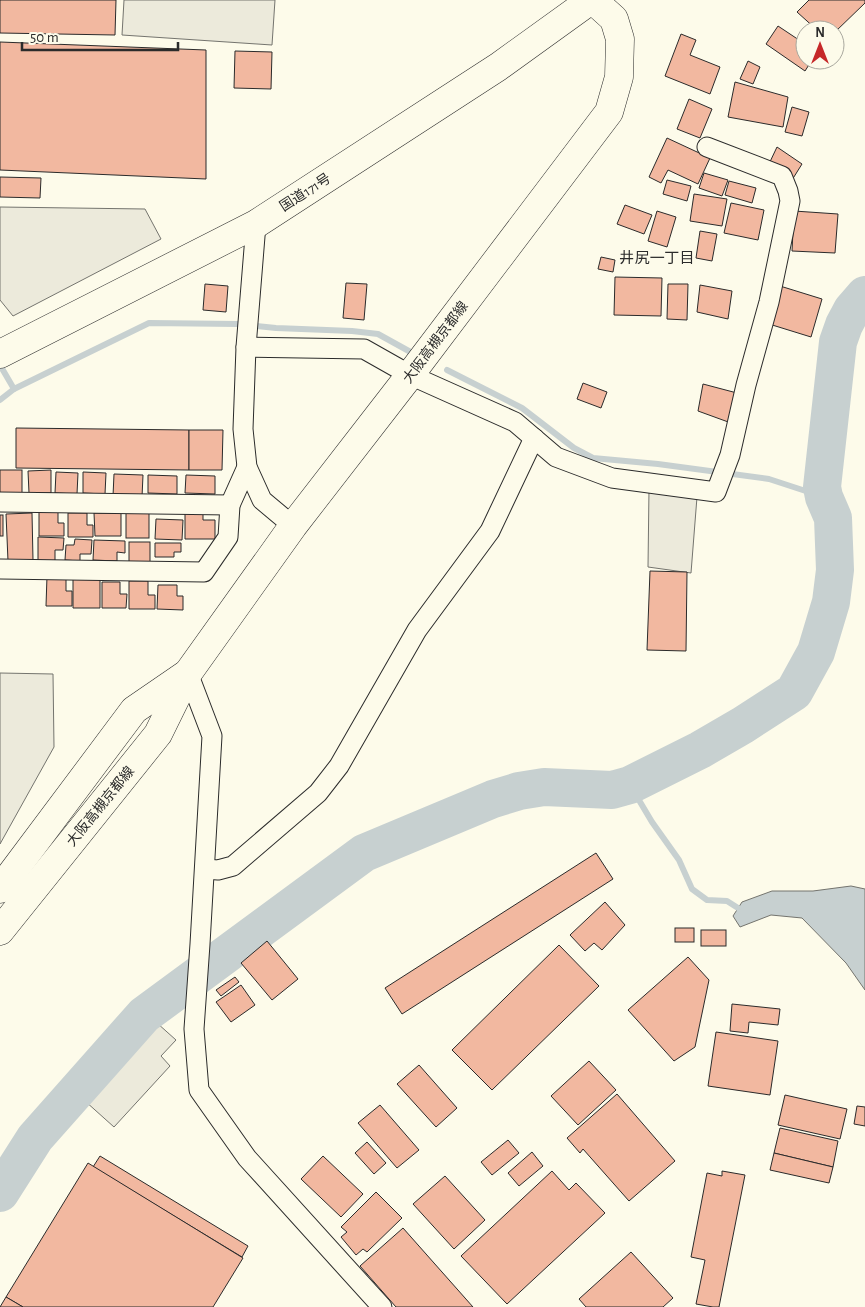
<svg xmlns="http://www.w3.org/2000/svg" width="865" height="1307" viewBox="0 0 865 1307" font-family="'Alegreya Sans','Noto Sans JP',sans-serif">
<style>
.parking{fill:#eceadb;stroke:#74746e}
.water{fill:#c7d0d0;stroke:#74746e}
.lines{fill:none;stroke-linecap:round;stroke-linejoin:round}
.stream{stroke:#c7d0d0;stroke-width:6}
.river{stroke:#c7d0d0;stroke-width:38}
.building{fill:#f2b8a0;stroke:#2b2b2b}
.street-casing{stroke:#2b2b2b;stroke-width:21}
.primary-casing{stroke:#2b2b2b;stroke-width:29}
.highway-casing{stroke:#2b2b2b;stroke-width:29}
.street{stroke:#fdfbea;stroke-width:19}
.primary{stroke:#fdfbea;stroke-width:28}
.highway{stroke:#fdfbea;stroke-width:28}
.labels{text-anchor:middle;stroke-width:4;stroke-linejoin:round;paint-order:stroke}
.street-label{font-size:14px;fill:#2b2b2b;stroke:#fdfbea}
.neighbourhood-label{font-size:15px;fill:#2b2b2b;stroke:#fdfbea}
</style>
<rect width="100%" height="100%" fill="#fdfbea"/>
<g class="parking">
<path d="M124,0h151l-3,45 -150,-10z"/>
<path d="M0,207l145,2 16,30 -148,77 -13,-16z"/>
<path d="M649,489l48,8 -6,76 -43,-6z"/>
<path d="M0,673l53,1 1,73 -54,97z"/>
<path d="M157,1023l19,17 -15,16 9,10 -56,61 -29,-26z"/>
</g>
<path class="water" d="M851,886l14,3v101l-19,-27 -44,-45 -31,-3 -31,12 -7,-11 9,-14 30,-11h41z"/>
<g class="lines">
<g class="stream">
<path d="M0,365l14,24"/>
<path d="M447,370l75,38 52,40 19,10 65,6 111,15 55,18"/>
<path d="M0,400l14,-11 135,-66 88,1 39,4 76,3 26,3 38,21"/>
<path d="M836,472l16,-132 13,-23"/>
<path d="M630,785l22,37 27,38 13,29 15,11 20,1 11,7"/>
<path d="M204,954l133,-98 23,-14 133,-58 26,-7 25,-4 63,5 15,-4 23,-10 106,-58 24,-15 15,-16 10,-17 21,-72 1,-23 -3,-41"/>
<path d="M0,1169l28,-45 110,-122 58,-42"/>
</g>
<path class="river" d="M0,1193l35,-55 109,-123 220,-162 129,-54 26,-8 25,-4 68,3 18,-5 70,-35 43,-25 51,-33 22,-40 15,-50 4,-32 -2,-52 -9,-21 -2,-10 16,-145 6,-17 8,-15 13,-15"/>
</g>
<g class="building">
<path d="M0,0h116l-1,35 -115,-2z"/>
<path d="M809,0h56v3l-30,29v-2h-18l-20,-18z"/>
<path d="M778,26l27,18v16h7l-7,11 -39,-27z"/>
<path d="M681,34l15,6 -6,15 30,12 -10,27 -45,-18z"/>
<path d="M0,42l206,8v129l-206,-9z"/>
<path d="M235,51l37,1 -1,37 -37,-1z"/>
<path d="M748,61l12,6 -7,17 -13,-5z"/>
<path d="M735,82l53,15 -5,30 -55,-10z"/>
<path d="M689,99l23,10 -12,29 -23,-9z"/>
<path d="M792,107l17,5 -7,24 -17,-4z"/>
<path d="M667,138l43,20 -12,26 -30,-14 -7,13 -12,-6z"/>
<path d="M777,147l25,17 -10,16 -24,-14z"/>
<path d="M704,173l24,7 -6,16 -23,-8z"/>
<path d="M0,177l41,1 -1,20 -40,-1z"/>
<path d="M667,180l24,6 -4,15 -24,-7z"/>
<path d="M729,181l27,7 -4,15 -27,-8z"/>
<path d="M694,194l33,5 -5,27 -32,-5z"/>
<path d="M731,203l33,7 -6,30 -34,-7z"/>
<path d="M625,205l27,10 -8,19 -27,-10z"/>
<path d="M657,211l19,6 -9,30 -19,-6z"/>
<path d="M794,211l44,3 -3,39 -43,-2z"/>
<path d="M700,231l17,3 -5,27 -16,-3z"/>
<path d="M601,257l14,3 -2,12 -15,-3z"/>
<path d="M615,277l47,1 -1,38 -47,-1z"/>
<path d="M346,283l21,1 -3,36 -21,-2z"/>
<path d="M205,284l23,2 -2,26 -23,-2z"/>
<path d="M668,284h20l-1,36 -20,-1z"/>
<path d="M700,285l32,6 -4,28 -31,-7z"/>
<path d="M780,286l42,13 -11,38 -42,-13z"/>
<path d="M583,383l24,9 -6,16 -24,-9z"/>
<path d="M703,384l34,9 -6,30 -33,-12z"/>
<path d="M16,428l173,2v40l-173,-2z"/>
<path d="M189,430h34l-1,40h-33z"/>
<rect x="0" y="470" width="22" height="23"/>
<path d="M51,470v23h-22l-1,-22z"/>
<path d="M56,472l22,1 -1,21 -22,-1z"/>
<path d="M83,472l23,1 -1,21 -22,-1z"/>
<path d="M114,474l29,1 -1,22 -29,-1z"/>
<path d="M148,475l29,1v18l-29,-1z"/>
<path d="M186,475l29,1v18l-30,-1z"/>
<path d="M39,511h19v12h6v13h-25z"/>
<path d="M32,513l1,47 -25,1 -2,-47z"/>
<path d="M68,513h19v12h6v12h-25z"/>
<path d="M94,513h27v23h-26z"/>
<rect x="126" y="513" width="23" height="25"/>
<path d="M185,513h18v7h12v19h-30z"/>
<rect x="0" y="515" width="3" height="21"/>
<path d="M156,519l27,1 -1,20 -27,-1z"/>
<path d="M38,537l26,1 -1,12h-8v11h-17z"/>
<path d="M75,539l17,1 -1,14h-11v7l-15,-1 1,-15h8z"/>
<path d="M94,540l31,1v12l-8,-1v9l-24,-1z"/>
<rect x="129" y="542" width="21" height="20"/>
<path d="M155,543h26v9h-7v5h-19z"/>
<path d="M650,571l37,1 -1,79 -39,-1z"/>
<path d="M47,576h19v15h6v15h-26z"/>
<path d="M73,578l27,1v29h-27z"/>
<path d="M129,581h19v14h7v14h-26z"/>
<path d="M102,582h18v12h7l-1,14h-24z"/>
<path d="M158,585h19v11h6v14l-26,-1z"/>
<path d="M596,853l17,26 -211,135 -17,-26z"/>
<path d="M605,902l20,23 -23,25 -8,-7 -9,8 -15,-16z"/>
<rect x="675" y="928" width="19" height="14"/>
<rect x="701" y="930" width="25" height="16"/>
<path d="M267,941l31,38 -26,21 -31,-37z"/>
<path d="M559,945l40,41 -107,104 -40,-40z"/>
<path d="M688,957l21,23 -14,67 -21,14 -46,-51z"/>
<path d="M235,977l4,5 -18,14 -5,-6z"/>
<path d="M241,985l14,20 -24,17 -15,-20z"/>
<path d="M732,1004l48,5 -2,16 -29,-3 -1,11 -18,-2z"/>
<path d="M716,1032l62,9 -8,54 -62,-9z"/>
<path d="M589,1061l27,29 -38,35 -27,-29z"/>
<path d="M419,1065l38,43 -21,19 -39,-43z"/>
<path d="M617,1094l58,67 -46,40 -46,-52 -3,4 -13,-15z"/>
<path d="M785,1095l62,14 -7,30 -62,-14z"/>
<path d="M380,1105l39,45 -22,18 -39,-45z"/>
<path d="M857,1106l8,1v19l-11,-2z"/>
<path d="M780,1128l58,13 -5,26 -59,-14z"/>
<path d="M508,1140l11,13 -27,22 -11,-13z"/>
<path d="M367,1142l19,21 -12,11 -19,-21z"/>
<path d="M532,1152l11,14 -24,20 -11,-13z"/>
<path d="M774,1153l59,14 -4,16 -59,-13z"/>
<path d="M100,1156l148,90 -6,11 -149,-90z"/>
<path d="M323,1156l40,38 -22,23 -40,-38z"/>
<path d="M88,1163l155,95 -30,49h-190l-17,-10z"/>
<path d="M552,1171l17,19 7,-7 29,30 -98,91 -46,-48z"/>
<path d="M722,1171l23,4 -26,132h-6l-17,-3 9,-44 -14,-3 16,-84 15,3z"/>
<path d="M445,1176l40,44 -31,29 -41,-45z"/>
<path d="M376,1192l26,26 -35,34 -4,-3 -7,6 -15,-18 6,-5 -6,-5z"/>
<path d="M403,1228l70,79h-77l-36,-41z"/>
<path d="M631,1252l42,46 -10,9h-77l-7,-8z"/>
<path d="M6,1297l17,10h-23z"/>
</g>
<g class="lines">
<defs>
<g id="street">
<path d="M256,224l-10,123 -3,82 4,38 15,33 31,26"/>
<path d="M246,347l118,2 46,26 105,47 41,35 56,21 104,14 14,-37 16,-70 23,-83 21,-101 -2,-10 -6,-15 -75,-29"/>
<path d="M0,502l230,3"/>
<path d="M0,569l204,3 24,-35 2,-32 17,-38"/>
<path d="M188,673l24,63 -12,208 -6,85 5,61 48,68 135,149"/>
<path d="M205,869l13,1 15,-4 85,-73 21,-27 78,-136 73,-99 44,-93"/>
</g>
<g id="primary">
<path d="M0,889l134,-179 51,-35"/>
<path d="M0,931l158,-197 30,-61 105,-147 117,-151 199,-263 10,-35 1,-38 -6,-20 -21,-19"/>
</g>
<path id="highway" d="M0,354l256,-130 242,-157 93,-67"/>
</defs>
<use href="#street" class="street-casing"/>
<use href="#primary" class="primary-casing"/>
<use href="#highway" class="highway-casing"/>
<use href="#street" class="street"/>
<use href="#primary" class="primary"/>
<use href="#highway" class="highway"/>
</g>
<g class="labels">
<g class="street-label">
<text transform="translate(305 192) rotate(-33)" y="5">国道171号</text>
<text transform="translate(435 342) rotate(-53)" y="5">大阪高槻京都線</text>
<text transform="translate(100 806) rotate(-51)" y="5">大阪高槻京都線</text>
</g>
<g class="neighbourhood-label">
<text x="657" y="263">井尻一丁目</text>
</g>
</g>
<g transform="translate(820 45)"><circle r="24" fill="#fdfbea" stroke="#a9a89e"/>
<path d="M0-4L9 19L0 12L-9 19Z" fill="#c62828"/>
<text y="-8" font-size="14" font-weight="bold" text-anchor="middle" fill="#2b2b2b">N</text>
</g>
<path d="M22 42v8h156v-8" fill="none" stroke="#2b2b2b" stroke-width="2.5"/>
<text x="30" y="42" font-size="15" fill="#2b2b2b" stroke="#fdfbea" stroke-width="4" paint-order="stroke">50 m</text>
</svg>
